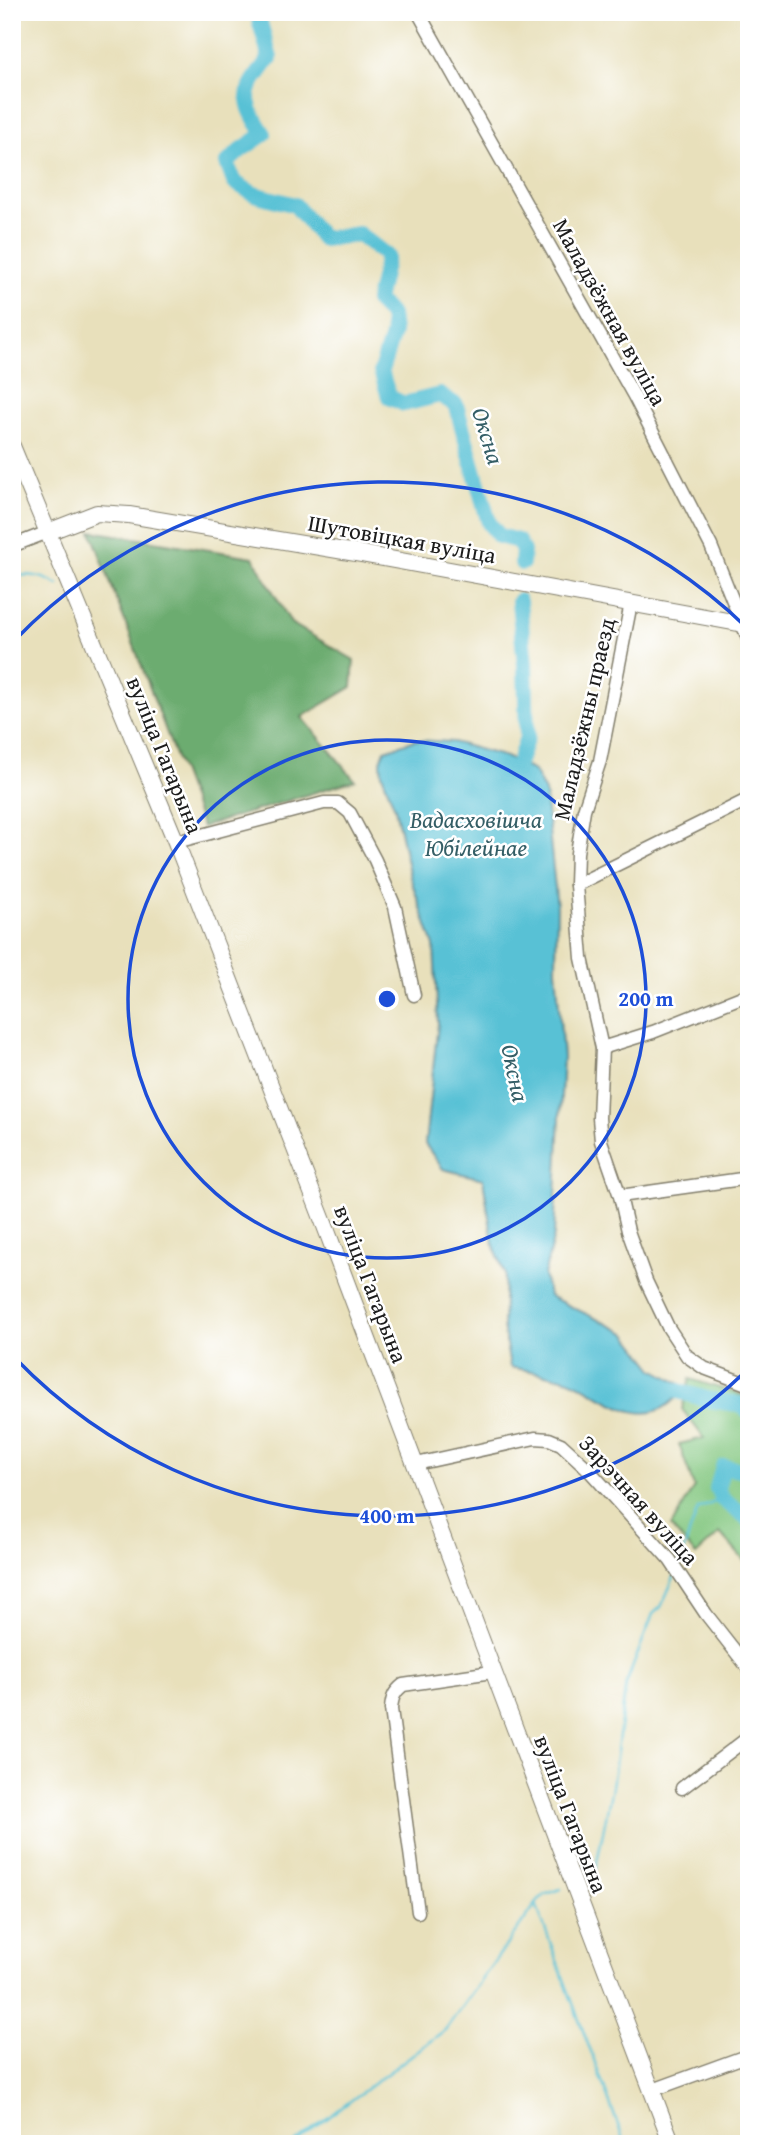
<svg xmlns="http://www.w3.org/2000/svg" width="761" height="2156" viewBox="0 0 761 2156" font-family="'Gentium Book Plus',serif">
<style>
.green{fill:#85c882;stroke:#50724f;stroke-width:2}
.forest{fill:#6cac70;stroke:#446446;stroke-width:2}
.water{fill:#58c1d5;stroke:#3a6e78;stroke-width:2}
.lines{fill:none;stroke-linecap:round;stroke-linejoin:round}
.stream{stroke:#58c1d5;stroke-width:2.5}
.river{stroke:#58c1d5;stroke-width:16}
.minor-casing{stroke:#827e6c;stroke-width:15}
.major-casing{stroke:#827e6c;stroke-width:18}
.minor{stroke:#fff;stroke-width:12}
.major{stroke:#fff;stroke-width:16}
.ring{fill:none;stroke:#1d4ed8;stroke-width:3.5}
.labels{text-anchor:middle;stroke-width:5;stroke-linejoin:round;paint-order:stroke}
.street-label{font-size:23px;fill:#1c1c1c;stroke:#fff}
.water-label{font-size:24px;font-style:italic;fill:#345e66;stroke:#fff}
.centre{fill:#1d4ed8;stroke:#fff;stroke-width:3.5}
.ring-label{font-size:21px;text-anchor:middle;font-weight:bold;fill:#1d4ed8;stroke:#fff;stroke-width:5;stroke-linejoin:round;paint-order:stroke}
</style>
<rect width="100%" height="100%" fill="#fff"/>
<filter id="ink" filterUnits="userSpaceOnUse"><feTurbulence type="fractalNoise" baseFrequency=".0143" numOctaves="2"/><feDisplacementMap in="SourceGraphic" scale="14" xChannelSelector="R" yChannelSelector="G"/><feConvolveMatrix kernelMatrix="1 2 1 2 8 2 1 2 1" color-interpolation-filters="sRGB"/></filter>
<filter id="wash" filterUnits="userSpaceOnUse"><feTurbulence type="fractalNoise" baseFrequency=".00686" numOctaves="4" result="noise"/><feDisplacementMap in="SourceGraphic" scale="28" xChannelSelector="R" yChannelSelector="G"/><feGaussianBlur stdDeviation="1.57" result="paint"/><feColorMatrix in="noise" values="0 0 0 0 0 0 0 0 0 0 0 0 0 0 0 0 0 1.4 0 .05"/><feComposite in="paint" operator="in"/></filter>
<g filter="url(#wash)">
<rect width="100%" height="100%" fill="#e8e0bb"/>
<path class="green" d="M690,1379l53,16 6,8v163l-29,-33 -24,22 -25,-28 23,-40 -15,-43 25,-6 -22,-29z"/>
<path class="forest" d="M91,531l162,26 38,66 63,37 -2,27 -50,30 53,63 -153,47z"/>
<path class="water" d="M415,740l38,2 53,15 28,14 11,21 12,115 -1,62 7,88 -9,178 -10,40 5,21 77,37 28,36 25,14 4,6c-2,7 -8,10 -14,15 -33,26 -70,-13 -100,-24 -19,-6 -40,-9 -59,-13l-7,-40 2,-53 -12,-31 -10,-64 -40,-10 -18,-25 13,-121 -4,-77 -24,-69 -15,-69 -13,-34 -1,-13 4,-11z"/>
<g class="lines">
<g class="stream">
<path d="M12,577c18,-4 31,-1 46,8"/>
<path d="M678,1566l20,-57 24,-10"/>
<path d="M583,1880l12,-8 17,-85 14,-103 27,-70 8,-7 14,-32"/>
<path d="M536,1904l89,240"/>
<path d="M293,2144l152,-114 91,-126 8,-9 17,-6"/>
</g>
<g class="river">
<path d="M257,12l13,46c-25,34 -31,38 -6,76l-23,16 -14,13 7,19 20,12 41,11 28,34 36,-5 28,22 -10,45 14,14 2,18 -12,38 8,26 15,7 36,-9 16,10 33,118 10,13 19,5 5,10 -1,12"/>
<path d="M512,783l15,-46 -2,-72 -6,-64"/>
<path d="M664,1387l46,13 34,5 5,8"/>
<path d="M749,1460l-3,11 -23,-4 -6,21 5,11 27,21"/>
</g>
</g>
</g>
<g filter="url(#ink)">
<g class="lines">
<defs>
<g id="minor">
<path d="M418,12l216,384 77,150 38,95"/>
<path d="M12,546l36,-14"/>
<path d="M749,799l-173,86 6,73 20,90 -3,70 2,23 19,55 8,35 18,50 22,46 19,29 17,12 45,17"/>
<path d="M176,842l148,-39h14l12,10 25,47 20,47 19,88"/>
<path d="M576,885l1,-32 7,-43 16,-49 31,-158"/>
<path d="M602,1048l51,-16 96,-38"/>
<path d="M620,1196l129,-18"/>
<path d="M416,1464l119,-26 14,1 12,5 26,24 83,92 36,54 43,55"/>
<path d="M682,1788l67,-51"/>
<path d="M418,1912l-27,-203c1,-11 3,-17 12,-24l89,-13"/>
<path d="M653,2090l96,-35"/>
</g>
<g id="major">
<path d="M12,446l164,396 149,384 347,918"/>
<path d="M48,532l49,-19 32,2 233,39 387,71"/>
</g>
</defs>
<use href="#minor" class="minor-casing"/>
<use href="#major" class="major-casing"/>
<use href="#minor" class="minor"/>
<use href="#major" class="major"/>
</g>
</g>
<g class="ring">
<circle cx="387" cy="999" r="259"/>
<path d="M746 1371A517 517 0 0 1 15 1358M15 640A517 517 0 0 1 746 627"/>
</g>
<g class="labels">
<g class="street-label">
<text transform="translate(610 312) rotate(61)" y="8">Маладзёжная вуліца</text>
<text transform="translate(402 539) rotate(10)" y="8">Шутовіцкая вуліца</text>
<text transform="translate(584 719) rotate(-77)" y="8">Маладзёжны праезд</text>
<text transform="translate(165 755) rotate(68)" y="8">вуліца Гагарына</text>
<text transform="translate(371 1284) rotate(69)" y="8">вуліца Гагарына</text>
<text transform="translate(639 1500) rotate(48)" y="8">Зарэчная вуліца</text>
<text transform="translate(571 1814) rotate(69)" y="8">вуліца Гагарына</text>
</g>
<g class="water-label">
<text transform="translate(488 436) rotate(73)" y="8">Оксна</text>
<text x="476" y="828">Вадасховішча<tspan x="476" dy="28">Юбілейнае</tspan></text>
<text transform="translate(515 1073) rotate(78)" y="8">Оксна</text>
</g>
</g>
<circle cx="387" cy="999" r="10" class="centre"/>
<g class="ring-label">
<text x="646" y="1006">200 m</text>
<text x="387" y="1523">400 m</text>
</g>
<rect width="761" height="2156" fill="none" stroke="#fff" stroke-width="42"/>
</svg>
